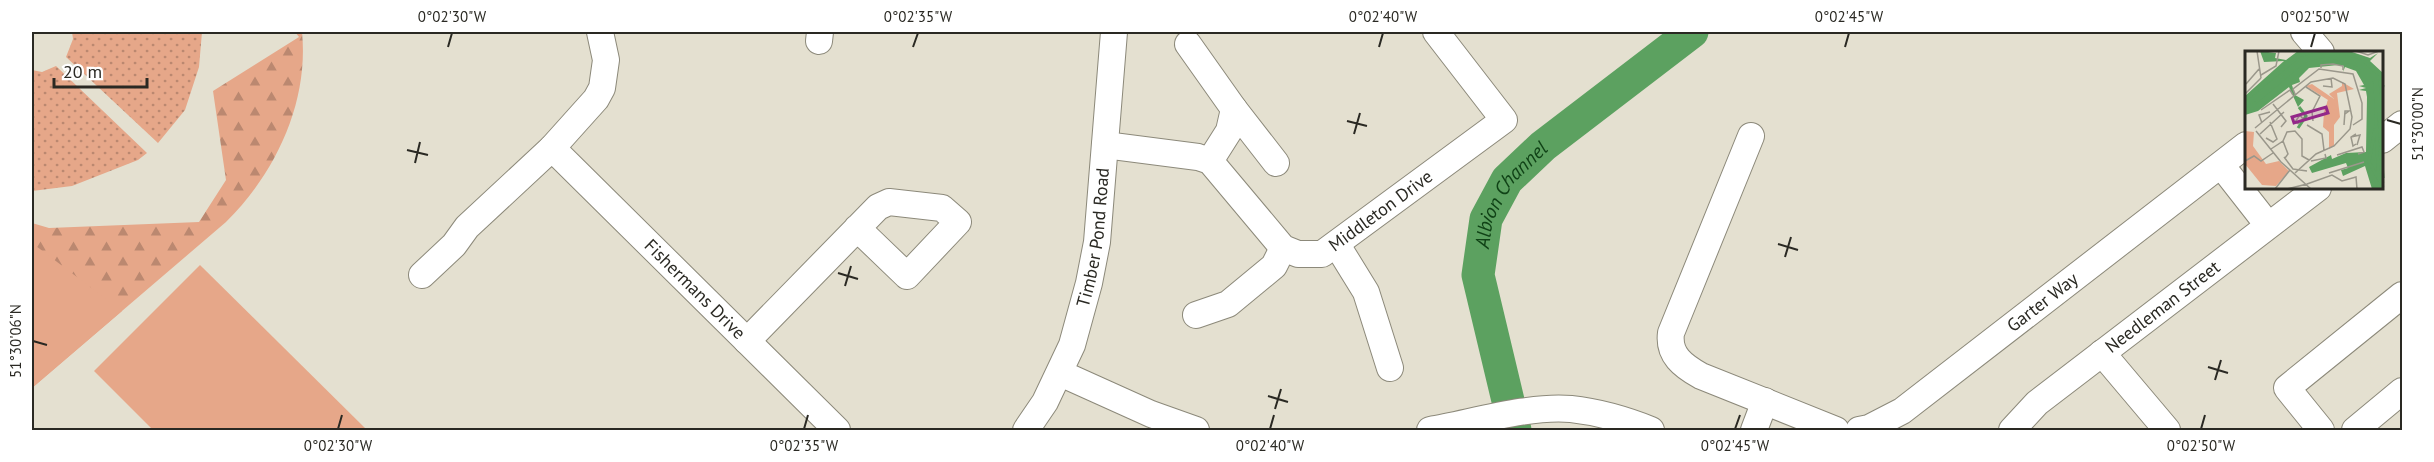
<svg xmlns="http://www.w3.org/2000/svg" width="2434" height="462" viewBox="0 0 2434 462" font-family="'PT Sans',sans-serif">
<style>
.grass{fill:url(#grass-dots)}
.forest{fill:url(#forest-firs)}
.park{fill:#e6a789}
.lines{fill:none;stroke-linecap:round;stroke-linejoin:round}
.canal{stroke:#5ca160;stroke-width:33}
.street-casing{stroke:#8c897a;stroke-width:28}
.street{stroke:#fff;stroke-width:26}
.ticks{fill:none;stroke:#2a2923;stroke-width:2}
.labels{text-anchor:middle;stroke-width:6;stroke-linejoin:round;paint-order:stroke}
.street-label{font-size:18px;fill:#2a2923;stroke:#fff}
.water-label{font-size:20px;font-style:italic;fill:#104216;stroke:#fff}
.inset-river{fill:none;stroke:#5ca160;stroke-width:3}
.inset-road{fill:none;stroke:#9a978b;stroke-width:1.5}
.view{fill:#932789;fill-opacity:0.15;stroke:#932789;stroke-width:3}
.inset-edge{fill:none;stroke:#2a2923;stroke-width:3}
.neatline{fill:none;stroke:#2a2923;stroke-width:2}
.ticks-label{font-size:15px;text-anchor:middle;fill:#2a2923}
</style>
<defs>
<pattern id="grass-dots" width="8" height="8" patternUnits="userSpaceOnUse" patternTransform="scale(1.5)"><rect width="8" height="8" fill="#e6a789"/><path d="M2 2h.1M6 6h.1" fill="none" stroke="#bb8870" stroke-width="1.8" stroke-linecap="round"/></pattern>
<pattern id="forest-firs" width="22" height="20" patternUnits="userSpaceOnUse" patternTransform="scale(1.5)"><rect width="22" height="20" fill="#e6a789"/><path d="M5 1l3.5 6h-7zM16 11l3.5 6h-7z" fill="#bb8870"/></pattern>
</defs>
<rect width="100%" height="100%" fill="#e4e0d0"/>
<g class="grass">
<path d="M72,32h130l-3,35 -14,43 -27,33 -92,-86 7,-18z"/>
<path d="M56,66l91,87 -9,7 -66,26 -40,5v-121l10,2z"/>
</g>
<path class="forest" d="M295,32h7c7,70 -26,141 -76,190l-194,166v-165l17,5 150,-6 27,-42 -13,-89 86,-54z"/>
<g class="park">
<path d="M32,243l90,68 -90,77z"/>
<path d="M200,265l167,165h-214l-59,-59z"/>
</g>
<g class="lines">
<path class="canal" id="s1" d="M1515,430l-37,-155 8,-56 21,-39 36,-34 149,-114"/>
<defs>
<g id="street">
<path d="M2304,32l17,20"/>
<path d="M819,41l1,-9"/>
<path d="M1188,44l46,65 -5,22 -19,30"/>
<path d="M1234,109l42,54"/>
<path d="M1751,136l-80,197c-3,22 12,33 30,43l135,54"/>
<path d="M2382,140l20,-16"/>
<path id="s2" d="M1105,145l93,12 12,4 73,87 15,6h24l182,-134 -68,-88"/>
<path id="s3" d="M552,148l285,282"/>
<path d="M2221,165l47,60"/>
<path d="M1337,245l29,47 24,76"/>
<path d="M422,275l32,-30 13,-18 85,-79 44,-49 6,-11 4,-28 -6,-28"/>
<path d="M1196,315l32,-11 46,-38 9,-18"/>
<path d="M747,341l131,-134 11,-5 53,6 16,14 -51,54 -50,-48"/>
<path d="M2102,353l65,77"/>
<path d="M1060,373l91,41 45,16"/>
<path id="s4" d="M1026,430l19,-28 27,-57 17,-62 8,-41 17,-210"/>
<path d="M1430,430c41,-7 100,-25 141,-21 28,3 55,11 80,21"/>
<path d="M1754,430l11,-29"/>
<path id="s5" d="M1859,430l10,-2 33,-17 344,-266"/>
<path id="s6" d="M2012,430l25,-27 281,-215"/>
<path d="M2321,430l-34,-42 115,-93"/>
<path d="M2355,430l47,-39"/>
</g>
</defs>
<use href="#street" class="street-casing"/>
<use href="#street" class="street"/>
</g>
<path class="ticks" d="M448,47l4,-14M913,47l5,-14M1379,47l4,-14M1845,47l4,-14M2311,47l4,-14M2387,120l14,4M1347,121l20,5M1354,134l6,-21M407,150l21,5M415,163l5,-21M1778,244l20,6M1785,257l6,-20M838,273l20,6M845,286l6,-20M33,341l14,4M2208,367l20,6M2215,380l6,-20M1268,396l20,6M1275,409l6,-20M338,429l4,-14M804,429l4,-14M1270,429l4,-14M1735,429l5,-14M2201,429l4,-14"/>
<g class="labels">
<g class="street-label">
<text dy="6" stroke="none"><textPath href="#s2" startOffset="333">Middleton Drive</textPath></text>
<text dy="6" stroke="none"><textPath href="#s4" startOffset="207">Timber Pond Road</textPath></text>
<text dy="6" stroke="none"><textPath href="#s3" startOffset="201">Fishermans Drive</textPath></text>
<text dy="6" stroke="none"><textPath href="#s5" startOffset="225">Garter Way</textPath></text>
<text dy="6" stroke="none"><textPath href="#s6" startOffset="195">Needleman Street</textPath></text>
</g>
<g class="water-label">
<text dy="7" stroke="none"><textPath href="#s1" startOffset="249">Albion Channel</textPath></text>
</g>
</g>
<g transform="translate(2245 51)">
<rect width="138" height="138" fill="#e4e0d0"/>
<path d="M97,31l12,7 -17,4 3,24 -6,8v21l-5,3v-17l-6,-5 1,-15 4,-12 6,-1 -5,-5 13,-8z" fill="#e6a789"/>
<path d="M67,33l22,15 -3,4 5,3 -3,6 -12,-3 5,-1 2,-8 -22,-14zM0,80l9,1 -1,14 13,18 13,-3 10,10 -13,15 -14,-1 -17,-21z" fill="#e6a789"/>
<path d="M15,0l16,2 -1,5 11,2 12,-9h51l21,7 8,-5 -8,8 13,12v116h-11l-7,-23 -22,10 -2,-6 7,-2 -2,-5 -34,10 -3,-6 22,-12 1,4 14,-6 20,-1 1,-55 -1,-6 -7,-1 7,-2 -7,-2 5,-1 -8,-14 -11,-4 -2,5 1,-6 -6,-1 -29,3 -10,10 1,4 -8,3 3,10 9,5 -6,7 -9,-20 -31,24 -13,4v-19l39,-35 -20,1z" fill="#5ca160"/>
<path class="inset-river" d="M11,51l47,-40 13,-5 13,-1 29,9 16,16M0,53l57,-46 27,-6 31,9 17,17 6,100M0,55l57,-47 13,-5 14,-1 30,10 24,18M0,56l58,-46 26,-6 29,9 17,16 3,93 5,10M134,56l4,-22M53,77l8,-12 -7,-9M130,78l-6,33 14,25"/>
<path class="inset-road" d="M12,0l4,27M111,0l12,4 11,-4M76,17v-3l12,-1 10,2v4M16,24l15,-9 3,-15M1,33l13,-15M78,35l9,1 -1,-9M61,36l14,9 -8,16 1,9M0,43l16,-16M50,43l-2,-5 26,-20 34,5 9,29v16l-9,6M28,53l13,17 -5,6M16,59l29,-20 3,5M17,72l-3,-8 11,-3M54,73l-4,-2 5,-7 3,4M62,74l15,9 2,16M99,74l1,-14h4l-4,3M10,77l56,-46 22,-4 12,6 7,33 -2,12 -16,17 -18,8 -21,19M11,80l25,31 30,27M15,83l24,-22M111,83l-5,3 2,9 3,-2M106,86l9,-2 -3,10M21,87l7,4 4,-3 -7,-17M38,90l5,13 -3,4M26,98l12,-8 4,-9 8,-1 7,8v17l7,4M92,104l25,-8 2,5 -6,2M39,106l9,12 14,2M0,110l9,-5 7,5 12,-8M66,110l15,-3 -1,-4M84,122l35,-11M62,133l25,-9 10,6 14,-4 1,12M30,138l15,-19M42,138l20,-5"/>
<path class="view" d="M81,56l2,6 -34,10 -2,-6z"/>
<rect width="138" height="138" class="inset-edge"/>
</g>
<rect width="2434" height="462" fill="none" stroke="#ffffff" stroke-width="66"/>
<path d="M54 78v9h93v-9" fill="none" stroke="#2a2923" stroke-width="3"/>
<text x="63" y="78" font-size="18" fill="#2a2923" stroke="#ffffff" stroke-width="4.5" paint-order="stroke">20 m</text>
<rect x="33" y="33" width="2368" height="396" class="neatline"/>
<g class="ticks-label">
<text x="452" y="22">0°02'30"W</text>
<text x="918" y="22">0°02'35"W</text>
<text x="1383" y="22">0°02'40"W</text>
<text x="1849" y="22">0°02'45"W</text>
<text x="2315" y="22">0°02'50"W</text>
<text transform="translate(2418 124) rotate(-90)" y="5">51°30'00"N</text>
<text transform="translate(16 341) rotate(-90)" y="5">51°30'06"N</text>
<text x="338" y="451">0°02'30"W</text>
<text x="804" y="451">0°02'35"W</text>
<text x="1270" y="451">0°02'40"W</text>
<text x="1735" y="451">0°02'45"W</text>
<text x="2201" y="451">0°02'50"W</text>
</g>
</svg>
